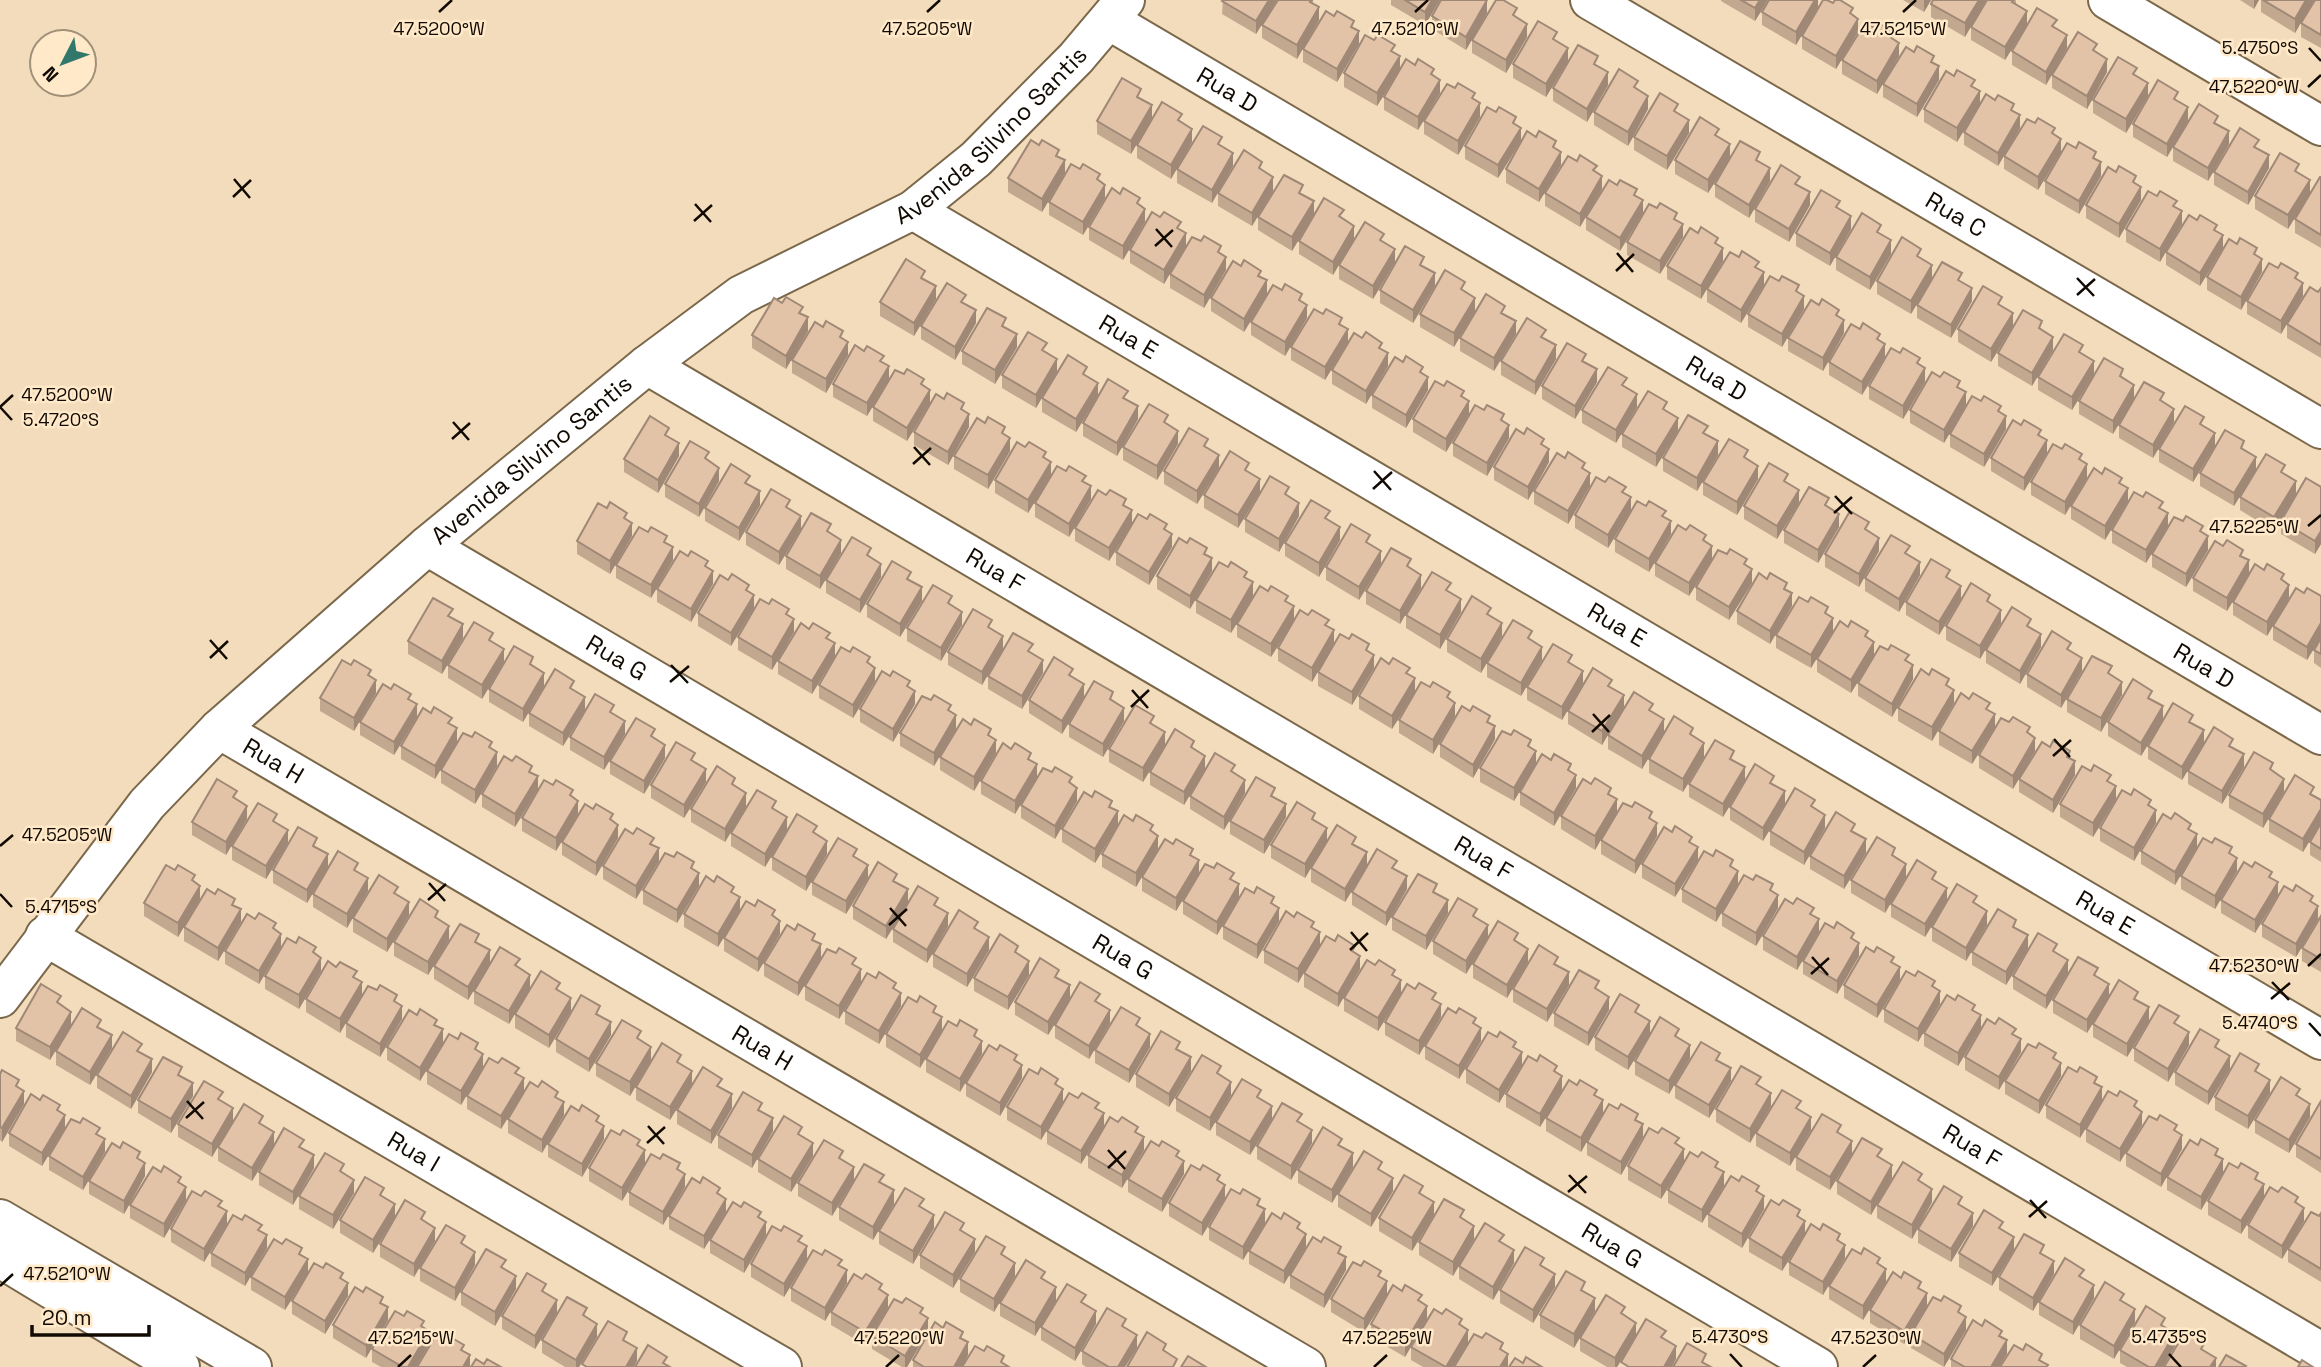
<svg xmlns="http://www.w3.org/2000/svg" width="2321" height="1367" viewBox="0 0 2321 1367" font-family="'Space Grotesk',sans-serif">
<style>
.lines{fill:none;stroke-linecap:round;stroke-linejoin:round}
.street-casing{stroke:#7b684b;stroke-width:42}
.secondary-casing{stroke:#7b684b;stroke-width:42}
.street{stroke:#fff;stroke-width:38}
.secondary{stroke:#fff;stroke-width:38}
.wall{fill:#c3a890}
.shaded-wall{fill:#9f8876}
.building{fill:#e3c3a8;stroke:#9f8876;stroke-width:2}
.ticks{fill:none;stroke:#110a02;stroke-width:2.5}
.labels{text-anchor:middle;stroke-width:5;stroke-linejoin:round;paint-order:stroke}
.street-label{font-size:24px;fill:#110a02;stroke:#ffe9c9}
.ticks-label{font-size:18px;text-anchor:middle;fill:#110a02;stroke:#ffe9c9;stroke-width:5;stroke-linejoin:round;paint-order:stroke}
</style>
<rect width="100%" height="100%" fill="#f2dcbc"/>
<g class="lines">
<defs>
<g id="street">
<path id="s1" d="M1590,0l731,429"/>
<path d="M2108,0l213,126"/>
<path id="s2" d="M1110,21l1211,714"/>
<path id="s3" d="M913,210l1408,830"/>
<path id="s4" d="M647,365l1674,987"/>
<path id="s5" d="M427,546l1391,821"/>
<path id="s6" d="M219,729l1087,638"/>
<path id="s7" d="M45,936l737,431"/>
</g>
<g id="secondary">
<path id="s8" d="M0,998l147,-194 72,-75 208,-183 220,-181 94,-70 172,-85 63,-51 100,-101 49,-58"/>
<path d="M0,1219l252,148"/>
<path d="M0,1258l180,109"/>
</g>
</defs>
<use href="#street" class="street-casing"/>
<use href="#secondary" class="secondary-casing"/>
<use href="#street" class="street"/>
<use href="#secondary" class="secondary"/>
</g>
<g class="wall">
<path d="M1223,0h54l-21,34 -34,-20z"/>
<path d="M1313,0v4l6,16 -22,39 -35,-21v-13z"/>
<path d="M1391,0h49l-15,25 -34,-20z"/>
<path d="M1721,0h47l-13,21 -34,-20z"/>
<path d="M1818,0v7l-22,38 -34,-20v-13z"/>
<path d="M1903,0h28l-7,12z"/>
<path d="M1986,0l-21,37 -34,-20v-13z"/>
<path d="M2016,0v5l11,20 -22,35 -34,-20v-13z"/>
<path d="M2240,0h19l-5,9z"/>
<path d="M2261,0h53l-19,33 -34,-21z"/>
<path d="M2321,0v48l-20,-11v-14z"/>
<path d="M1487,13l-21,37 -34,-21v-13z"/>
<path d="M1517,18l10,19 -21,36 -34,-20v-13z"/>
<path d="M1354,29l5,15 -22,38 -34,-20v-13z"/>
<path d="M2057,29l10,19 -21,37 -34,-20v-14z"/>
<path d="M1858,32l-22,37 -34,-20v-13z"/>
<path d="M1557,42l11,19 -22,36 -33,-19v-14z"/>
<path d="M1914,52l20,12 5,16 -22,37 -34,-20v-13z"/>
<path d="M2097,53l10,19 -20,37 -35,-21v-13z"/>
<path d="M1899,56l-22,38 -35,-20v-14z"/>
<path d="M1598,66l10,19 -21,37 -34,-21v-13z"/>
<path d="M1400,69l-23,37 -33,-19v-14z"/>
<path d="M1954,76l21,12 5,16 -23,38 -33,-20v-13z"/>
<path d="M2137,77l11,19 -22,37 -33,-20v-13z"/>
<path d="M1638,90l10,19 -20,37 -34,-21v-13z"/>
<path d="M1440,93l-22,37 -34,-20v-13z"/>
<path d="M1141,99l11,19 -21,36 -34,-20v-13z"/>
<path d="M2178,101l10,20 -21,36 -34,-20v-13z"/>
<path d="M1678,114l11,19 -22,37 -33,-20v-13z"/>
<path d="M1480,117l-22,38 -34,-21v-13z"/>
<path d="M1182,122l10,20 -21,37 -34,-21v-13z"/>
<path d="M2218,125l11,19 -21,37 -35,-20v-14z"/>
<path d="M2020,128l-22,38 -34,-21v-13z"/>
<path d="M2055,135l6,17 -23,38 -34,-21v-13z"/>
<path d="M1719,138l11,20 -22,35 -33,-19v-14z"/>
<path d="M1521,141l-23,37 -33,-19v-13z"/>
<path d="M1222,147l11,19 -21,37 -35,-20v-14z"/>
<path d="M1556,149l5,16 -22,37 -33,-19v-14z"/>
<path d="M2259,149l10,19 -21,37 -34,-20v-13z"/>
<path d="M2096,159l5,17 -22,38 -34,-20v-13z"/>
<path d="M1760,162l10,19 -21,37 -34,-21v-13z"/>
<path d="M1262,171l11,20 -21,35 -34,-20v-13z"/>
<path d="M1065,173l-23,39 -34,-20v-14z"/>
<path d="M1597,173l5,16 -22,38 -35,-21v-13z"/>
<path d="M2299,173l11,20 -22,36 -33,-20v-13z"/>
<path d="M2321,177v71l-26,-15v-14z"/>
<path d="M1100,181l5,17 -22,37 -34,-20v-13z"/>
<path d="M1800,186l10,19 -21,37 -34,-20v-13z"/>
<path d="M1303,195l11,19 -22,37 -34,-21v-13z"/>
<path d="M2141,200l-22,38 -33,-20v-13z"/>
<path d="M1840,210l11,19 -21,37 -34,-20v-13z"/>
<path d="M1643,213l-23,38 -34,-21v-13z"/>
<path d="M1160,217l21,13 5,16 -22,38 -34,-21v-13z"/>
<path d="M1344,219l10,20 -21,36 -34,-21v-13z"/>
<path d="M1677,221l6,16 -23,37 -33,-19v-13z"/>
<path d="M1145,222l-22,38 -34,-20v-13z"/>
<path d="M2182,224l-22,38 -34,-20v-13z"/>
<path d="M2217,232l6,16 -23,38 -34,-21v-13z"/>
<path d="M1881,234l10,20 -21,36 -34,-20v-13z"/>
<path d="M1221,253l5,17 -22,38 -34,-20v-14z"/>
<path d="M2257,256l5,16 -21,38 -34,-20v-13z"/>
<path d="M1723,261l-22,38 -34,-20v-13z"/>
<path d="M1395,262l-22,37 -34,-20v-14z"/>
<path d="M1424,267l11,19 -22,37 -33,-20v-13z"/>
<path d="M2278,268l20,12 5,16 -22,38 -34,-20v-13z"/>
<path d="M1759,269l5,16 -23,38 -34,-21v-13z"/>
<path d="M1932,278l-21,36 -34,-20v-13z"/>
<path d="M925,280l11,19 -22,37 -34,-20v-14z"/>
<path d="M1962,282l10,19 -21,37 -34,-20v-13z"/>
<path d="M2321,288v70l-34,-20v-14l31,-32z"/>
<path d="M1267,294l-23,38 -33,-21v-13z"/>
<path d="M1302,302l5,16 -22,38 -34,-21v-13z"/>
<path d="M966,304l10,19 -21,37 -34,-21v-13z"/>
<path d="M2002,306l11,20 -22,36 -33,-20v-13z"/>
<path d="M1804,309l-22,38 -34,-20v-13z"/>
<path d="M1475,311l-21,36 -34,-20v-13z"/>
<path d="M803,315l5,16 -22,38 -34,-21v-13z"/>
<path d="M1505,315l11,19 -22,37 -34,-20v-13z"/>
<path d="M1342,326l6,16 -23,38 -34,-20v-13z"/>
<path d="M823,327l20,12 5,16 -22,38 -34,-20v-13z"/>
<path d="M1006,328l11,19 -22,37 -33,-20v-13z"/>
<path d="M2042,330l11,20 -21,36 -34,-20v-13z"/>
<path d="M1844,333l-21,38 -35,-20v-13z"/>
<path d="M1546,339l10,20 -21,36 -34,-20v-14z"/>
<path d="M1047,352l10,20 -21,36 -34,-20v-13z"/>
<path d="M2083,354l11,20 -22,36 -34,-20v-13z"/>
<path d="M1885,357l-23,38 -33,-20v-13z"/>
<path d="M1586,363l11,19 -22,37 -33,-20v-13z"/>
<path d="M1388,366l-22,38 -34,-20v-14z"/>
<path d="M1087,376l11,20 -22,36 -34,-20v-14z"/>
<path d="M2123,378l11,20 -21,36 -34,-20v-13z"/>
<path d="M889,379l-22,37 -34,-19v-13z"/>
<path d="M1925,382l-22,37 -34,-20v-13z"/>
<path d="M1960,389l6,16 -22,38 -34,-20v-13z"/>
<path d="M1428,390l-22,38 -34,-20v-13z"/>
<path d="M1464,398l5,16 -23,38 -33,-20v-13z"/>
<path d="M1128,400l10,19 -21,37 -34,-20v-13z"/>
<path d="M1981,401l20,12 5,16 -22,38 -34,-20v-13z"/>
<path d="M930,403l-23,38 -34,-20v-14z"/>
<path d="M1637,407l-21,36 -34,-20v-13z"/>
<path d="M1484,410l20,12 5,16 -22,38 -34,-20v-13z"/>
<path d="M1667,411l11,20 -22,36 -34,-20v-13z"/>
<path d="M2174,422l-21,36 -34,-20v-13z"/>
<path d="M969,427l-21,38 -34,-20v-13z"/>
<path d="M2204,427l11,19 -22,36 -34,-20v-13z"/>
<path d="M1005,435l5,16 -22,38 -34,-20v-13z"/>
<path d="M669,437l10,19 -21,37 -34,-21v-13z"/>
<path d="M2041,437l6,16 -23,38 -33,-20v-13z"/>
<path d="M1178,444l-21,36 -34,-20v-13z"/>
<path d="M1025,447l21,12 5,16 -23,38 -33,-20v-13z"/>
<path d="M1208,448l11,20 -22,36 -33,-20v-13z"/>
<path d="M2244,450l12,20 -22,36 -34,-20v-13z"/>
<path d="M1718,455l-21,36 -34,-20v-13z"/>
<path d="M1748,459l10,20 -21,36 -34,-20v-13z"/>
<path d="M709,461l10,20 -20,36 -34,-20v-13z"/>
<path d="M1549,462l-21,38 -34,-20v-13z"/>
<path d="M2285,475l11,19 -22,37 -34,-21v-13z"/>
<path d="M2087,478l-22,37 -34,-20v-13z"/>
<path d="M1788,483l11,20 -22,36 -33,-20v-13z"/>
<path d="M750,485l10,20 -21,36 -34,-20v-13z"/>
<path d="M2122,485l6,16 -23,39 -34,-21v-13z"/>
<path d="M1590,486l-22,38 -34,-20v-13z"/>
<path d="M2321,487v57l-6,10 -34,-20v-13z"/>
<path d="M1260,492l-22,36 -34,-20v-13z"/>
<path d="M1289,496l10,20 -20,36 -34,-20v-13z"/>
<path d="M1091,499l-22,38 -34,-20v-14z"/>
<path d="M1829,508l10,19 -21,36 -34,-20v-13z"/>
<path d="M790,509l11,20 -22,36 -33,-20v-13z"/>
<path d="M1631,510l-23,38 -33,-20v-13z"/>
<path d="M2163,510l5,16 -22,37 -34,-20v-13z"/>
<path d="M1666,518l5,16 -22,38 -34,-20v-13z"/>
<path d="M627,520l5,16 -22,38 -33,-20v-13z"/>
<path d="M1330,521l10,19 -21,37 -34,-21v-13z"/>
<path d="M1132,524l-23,37 -34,-20v-13z"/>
<path d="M1167,531l5,16 -23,38 -33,-20v-13z"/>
<path d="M1869,531l10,20 -20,36 -34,-20v-13z"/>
<path d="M831,533l10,20 -21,36 -34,-20v-13z"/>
<path d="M667,544l6,16 -22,38 -35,-20v-13z"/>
<path d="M1370,545l11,19 -22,36 -33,-20v-13z"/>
<path d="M2208,550l-22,37 -34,-20v-13z"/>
<path d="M1207,555l5,16 -22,38 -33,-20v-13z"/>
<path d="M688,556l20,12 5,16 -22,38 -34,-20v-13z"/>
<path d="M1910,556l10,19 -21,37 -34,-21v-13z"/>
<path d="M871,558l10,19 -21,36 -34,-20v-13z"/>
<path d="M1712,559l-23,37 -34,-20v-13z"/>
<path d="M1747,566l5,17 -23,37 -33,-20v-13z"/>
<path d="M1228,567l19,12 6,17 -22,37 -35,-20v-13z"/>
<path d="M1411,569l10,19 -21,36 -34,-20v-13z"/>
<path d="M2249,574l-22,37 -34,-20v-13z"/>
<path d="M1767,579l20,11 5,16 -22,38 -33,-20v-13z"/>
<path d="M728,580l21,12 5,16 -23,38 -33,-20v-13z"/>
<path d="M1950,580l11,19 -22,36 -33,-20v-13z"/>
<path d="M911,581l11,20 -22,36 -33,-20v-13z"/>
<path d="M2284,581l5,17 -22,38 -34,-21v-13z"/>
<path d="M1451,593l10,19 -21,37 -34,-21v-13z"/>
<path d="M2304,593l17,3v41l-14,23 -34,-20v-14z"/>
<path d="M1990,603l11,20 -21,36 -34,-19v-14z"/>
<path d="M952,606l10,19 -21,36 -34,-20v-13z"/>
<path d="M1828,614l5,17 -22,37 -35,-20v-13z"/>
<path d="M453,618l10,20 -21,36 -34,-20v-13z"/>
<path d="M1294,620l-23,37 -34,-20v-13z"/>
<path d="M2031,628l10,19 -21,37 -34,-21v-13z"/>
<path d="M992,630l11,19 -21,36 -34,-20v-13z"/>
<path d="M794,632l-22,38 -34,-20v-13z"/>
<path d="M1502,636l-21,37 -34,-21v-13z"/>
<path d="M2321,638v30l-7,-5v-13z"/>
<path d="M1532,641l10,19 -21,36 -34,-19v-14z"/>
<path d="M493,643l11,19 -22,37 -34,-21v-13z"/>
<path d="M1334,643l-22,39 -34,-21v-13z"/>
<path d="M1369,651l5,17 -22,37 -34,-19v-14z"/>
<path d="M2071,652l11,19 -21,37 -34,-21v-13z"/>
<path d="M1033,654l10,19 -21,36 -34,-20v-13z"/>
<path d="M1874,655l-23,38 -34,-21v-13z"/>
<path d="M835,656l-23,38 -34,-20v-13z"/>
<path d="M1909,662l4,17 -21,38 -34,-21v-13z"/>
<path d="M1389,664l21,12 5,16 -23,37 -33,-20v-13z"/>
<path d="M1572,664l11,20 -21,36 -35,-20v-13z"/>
<path d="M351,665l20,12 5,16 -22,38 -34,-20v-13z"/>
<path d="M533,666l11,20 -21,36 -34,-20v-13z"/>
<path d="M2112,676l10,19 -21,37 -34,-20v-13z"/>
<path d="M1073,678l11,19 -22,37 -33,-21v-13z"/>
<path d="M875,681l-22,37 -34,-20v-13z"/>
<path d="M1612,688l12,20 -22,37 -34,-21v-13z"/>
<path d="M574,691l11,19 -22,36 -34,-20v-13z"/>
<path d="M2152,700l11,20 -22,36 -33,-20v-14z"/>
<path d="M1113,701l11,20 -21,36 -34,-20v-13z"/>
<path d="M1954,703l-22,38 -34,-20v-13z"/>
<path d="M915,704l-22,38 -33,-20v-13z"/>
<path d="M1990,711l5,16 -23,37 -33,-19v-14z"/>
<path d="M951,712l5,17 -22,37 -34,-20v-13z"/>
<path d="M1653,713l11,19 -22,37 -34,-20v-14z"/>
<path d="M614,714l11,20 -21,36 -34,-20v-13z"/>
<path d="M1455,716l-22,38 -34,-21v-13z"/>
<path d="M417,717l-23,38 -34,-20v-13z"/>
<path d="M2009,722l21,12 5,17 -22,38 -34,-21v-13z"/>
<path d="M2193,724l11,20 -22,36 -34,-21v-13z"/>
<path d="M452,725l5,17 -22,37 -34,-20v-13z"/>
<path d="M1154,726l11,19 -22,37 -34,-20v-13z"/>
<path d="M991,737l5,16 -22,38 -34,-21v-13z"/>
<path d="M1693,737l11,20 -21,35 -34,-19v-14z"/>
<path d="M655,738l10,20 -21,36 -34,-20v-13z"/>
<path d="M1495,739l-22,39 -33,-21v-13z"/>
<path d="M1531,747l5,17 -22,37 -34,-19v-14z"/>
<path d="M2233,748l11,19 -22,37 -34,-20v-13z"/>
<path d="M1194,750l11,19 -21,36 -34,-20v-13z"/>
<path d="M1031,761l6,16 -22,37 -34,-20v-13z"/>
<path d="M1734,761l11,19 -22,37 -34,-20v-13z"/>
<path d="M695,763l11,19 -22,36 -33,-20v-13z"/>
<path d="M497,766l-22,38 -34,-21v-13z"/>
<path d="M1571,772l5,16 -22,38 -34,-21v-13z"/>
<path d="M2273,772l11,20 -21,36 -34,-20v-13z"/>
<path d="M1235,774l10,19 -21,37 -34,-21v-13z"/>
<path d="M2075,775l-22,38 -34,-21v-13z"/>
<path d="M2111,783l5,16 -23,38 -33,-20v-13z"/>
<path d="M1072,784l5,17 -22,38 -34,-21v-13z"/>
<path d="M1591,784l20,12 6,16 -22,38 -34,-21v-13z"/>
<path d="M1774,785l11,19 -22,37 -33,-21v-13z"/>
<path d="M735,787l11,20 -21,35 -34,-20v-13z"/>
<path d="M538,789l-23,38 -33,-20v-13z"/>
<path d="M2314,796l7,4v22l-18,30 -34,-20v-13z"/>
<path d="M1275,798l11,19 -22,37 -34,-20v-13z"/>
<path d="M237,799l10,20 -21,36 -34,-20v-13z"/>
<path d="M1112,808l6,17 -23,38 -33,-21v-13z"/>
<path d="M1815,809l10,19 -21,37 -34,-20v-14z"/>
<path d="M776,811l11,19 -22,37 -34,-21v-13z"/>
<path d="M578,814l-22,37 -34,-20v-13z"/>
<path d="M1315,822l12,19 -22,37 -34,-20v-13z"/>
<path d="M2156,823l-22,38 -34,-20v-13z"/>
<path d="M2321,823v39l-11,-7v-13z"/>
<path d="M277,824l11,19 -22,36 -34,-19v-14z"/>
<path d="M1153,832l5,17 -22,38 -34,-20v-13z"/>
<path d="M817,835l10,19 -21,37 -34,-21v-13z"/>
<path d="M1657,836l-22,38 -34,-20v-14z"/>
<path d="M618,838l-22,38 -34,-21v-13z"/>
<path d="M1692,844l6,16 -23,37 -33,-19v-14z"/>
<path d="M2197,847l-22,38 -34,-21v-13z"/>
<path d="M317,848l11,19 -21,36 -34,-20v-13z"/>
<path d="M1866,853l-22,36 -34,-20v-13z"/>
<path d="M1193,856l6,17 -23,38 -34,-20v-14z"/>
<path d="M1895,857l11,20 -21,36 -34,-20v-13z"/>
<path d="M857,859l11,19 -22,36 -34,-19v-13z"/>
<path d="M659,861l-23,38 -33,-20v-13z"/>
<path d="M1367,866l-22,36 -34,-20v-14z"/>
<path d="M1397,870l10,19 -21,37 -34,-21v-13z"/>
<path d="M2237,871l-22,38 -34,-20v-13z"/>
<path d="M358,872l10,19 -21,37 -34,-21v-13z"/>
<path d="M2272,879l6,16 -23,38 -34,-20v-13z"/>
<path d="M1234,881l5,16 -22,38 -34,-21v-13z"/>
<path d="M195,882l5,17 -22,38 -34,-21v-13z"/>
<path d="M897,883l11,20 -22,36 -33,-20v-13z"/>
<path d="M1738,884l-22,38 -34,-20v-13z"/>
<path d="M699,886l-22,37 -34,-19v-14z"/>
<path d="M1437,894l11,19 -22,37 -34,-20v-13z"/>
<path d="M398,896l11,19 -22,37 -34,-20v-14z"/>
<path d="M1947,901l-22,36 -34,-20v-13z"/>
<path d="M2313,903l5,16 -22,38 -34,-20v-13z"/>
<path d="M1274,905l5,16 -22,38 -34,-20v-13z"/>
<path d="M1977,905l10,20 -21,36 -34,-20v-14z"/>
<path d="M938,907l10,19 -21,37 -34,-21v-13z"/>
<path d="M1778,908l-22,38 -34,-20v-13z"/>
<path d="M740,910l-22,37 -34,-20v-13z"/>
<path d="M2321,916v56l-19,-11v-13z"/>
<path d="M775,917l5,17 -22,38 -34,-21v-13z"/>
<path d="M1477,918l11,20 -22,36 -33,-20v-13z"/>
<path d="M438,920l11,20 -21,35 -34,-19v-14z"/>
<path d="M241,922l-23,39 -34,-20v-14z"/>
<path d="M1314,929l6,16 -22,38 -34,-20v-13z"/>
<path d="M2016,929l12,20 -22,36 -34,-20v-13z"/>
<path d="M276,930l5,17 -22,37 -34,-20v-13z"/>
<path d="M978,931l11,19 -22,37 -34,-20v-13z"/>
<path d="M1819,932l-22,38 -34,-20v-14z"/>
<path d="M1854,940l5,16 -22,38 -34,-20v-13z"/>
<path d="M815,941l6,17 -23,38 -34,-20v-13z"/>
<path d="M1518,942l10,20 -21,36 -34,-20v-14z"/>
<path d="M479,944l11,19 -22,37 -34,-21v-13z"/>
<path d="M1874,952l20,12 6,16 -23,38 -33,-20v-13z"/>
<path d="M836,953l20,13 5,16 -22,37 -34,-19v-14z"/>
<path d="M316,955l5,16 -22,38 -34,-20v-13z"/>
<path d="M1018,955l11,20 -21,35 -34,-19v-13z"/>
<path d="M1558,966l11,19 -22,37 -34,-20v-13z"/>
<path d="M520,968l10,20 -21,36 -35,-20v-13z"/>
<path d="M1360,969l-22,38 -34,-20v-14z"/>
<path d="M2068,973l-22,36 -33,-20v-13z"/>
<path d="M1915,976l20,12 5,16 -22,38 -34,-20v-13z"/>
<path d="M2098,977l11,20 -22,36 -34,-20v-13z"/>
<path d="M876,978l20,12 5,16 -22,38 -34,-20v-13z"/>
<path d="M357,979l5,16 -22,38 -34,-21v-13z"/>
<path d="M1059,979l11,20 -22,36 -33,-20v-13z"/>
<path d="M1599,990l10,20 -21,36 -34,-20v-13z"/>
<path d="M560,992l11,19 -22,37 -34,-20v-14z"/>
<path d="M1401,994l-23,37 -34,-20v-13z"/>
<path d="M1436,1001l5,16 -22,38 -34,-20v-13z"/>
<path d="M2138,1001l11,20 -22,36 -34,-20v-13z"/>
<path d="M397,1002l5,17 -22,38 -34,-20v-14z"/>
<path d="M917,1002l19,12 6,16 -22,38 -34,-21v-13z"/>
<path d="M1100,1003l10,20 -21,36 -34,-21v-13z"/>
<path d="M61,1005l10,20 -21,35 -34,-19v-13z"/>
<path d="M1639,1014l11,20 -22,36 -33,-20v-13z"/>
<path d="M600,1016l11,19 -22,37 -33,-20v-13z"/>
<path d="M1476,1025l5,16 -22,38 -34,-20v-13z"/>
<path d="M2179,1026l10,19 -21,37 -34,-21v-13z"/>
<path d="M437,1027l6,16 -23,38 -33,-21v-13z"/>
<path d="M1981,1028l-23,38 -34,-20v-13z"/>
<path d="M101,1029l11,19 -22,37 -34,-20v-14z"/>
<path d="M977,1038l5,16 -22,38 -34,-20v-13z"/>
<path d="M1679,1039l11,19 -21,36 -34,-19v-14z"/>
<path d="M641,1040l10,20 -21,36 -34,-20v-13z"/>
<path d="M1150,1047l-21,36 -34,-20v-13z"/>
<path d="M2036,1048l20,12 5,16 -22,38 -34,-20v-13z"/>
<path d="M2219,1049l11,20 -22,36 -33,-20v-13z"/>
<path d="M1180,1051l11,20 -22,36 -33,-20v-13z"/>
<path d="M2021,1052l-22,38 -34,-20v-13z"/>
<path d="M142,1053l10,19 -21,37 -34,-21v-13z"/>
<path d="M1017,1062l5,16 -22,38 -34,-20v-13z"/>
<path d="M1720,1062l11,19 -22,37 -34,-20v-13z"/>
<path d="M498,1063l21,12 5,16 -23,38 -34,-20v-13z"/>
<path d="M681,1064l11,20 -22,36 -34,-20v-13z"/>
<path d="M1522,1065l-23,38 -33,-20v-14z"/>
<path d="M483,1067l-22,38 -34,-21v-13z"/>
<path d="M0,1074l19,14 5,16 -22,38 -2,-2z"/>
<path d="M2259,1074l11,19 -22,36 -33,-19v-13z"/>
<path d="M1221,1075l10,20 -21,36 -34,-20v-13z"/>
<path d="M182,1077l11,19 -22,37 -33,-20v-13z"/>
<path d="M2097,1084l5,16 -22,38 -34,-20v-13z"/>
<path d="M1058,1086l5,16 -22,38 -34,-20v-13z"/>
<path d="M1761,1087l10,19 -21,37 -34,-21v-13z"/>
<path d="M722,1088l10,20 -21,36 -34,-20v-14z"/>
<path d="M1562,1090l-22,37 -34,-20v-13z"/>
<path d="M2300,1098l10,19 -21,36 -34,-20v-13z"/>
<path d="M1261,1099l11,20 -22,36 -34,-20v-13z"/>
<path d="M223,1101l10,20 -21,36 -34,-20v-13z"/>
<path d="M2321,1101v72l-25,-16v-13z"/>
<path d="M1099,1110l5,17 -23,37 -34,-20v-13z"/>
<path d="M1801,1111l10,19 -21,36 -34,-20v-13z"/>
<path d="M60,1112l5,16 -23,38 -33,-20v-13z"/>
<path d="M762,1112l11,19 -21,37 -34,-20v-13z"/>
<path d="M1603,1113l-22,39 -35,-21v-13z"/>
<path d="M564,1115l-22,38 -34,-20v-14z"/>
<path d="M2157,1120l20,12 5,17 -21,38 -35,-21v-13z"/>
<path d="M1302,1124l10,19 -21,37 -34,-21v-13z"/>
<path d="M2142,1125l-22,37 -34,-20v-13z"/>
<path d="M1138,1134l6,16 -22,38 -34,-20v-13z"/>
<path d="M1841,1135l11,19 -22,36 -34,-20v-13z"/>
<path d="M100,1136l5,16 -22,38 -34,-20v-14z"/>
<path d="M802,1136l11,20 -22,36 -33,-20v-13z"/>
<path d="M1643,1137l-22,38 -34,-20v-13z"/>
<path d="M604,1139l-22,38 -34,-20v-13z"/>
<path d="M274,1145l-22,36 -34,-20v-14z"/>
<path d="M1679,1145l5,17 -23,37 -33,-19v-14z"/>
<path d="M1159,1146l20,12 5,16 -22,38 -34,-20v-13z"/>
<path d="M1342,1147l11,20 -21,36 -34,-20v-13z"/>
<path d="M304,1149l10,19 -21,37 -34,-20v-13z"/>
<path d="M2218,1157l5,16 -22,37 -34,-20v-13z"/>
<path d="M1882,1159l10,19 -21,37 -34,-21v-13z"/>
<path d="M140,1160l5,16 -21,38 -35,-20v-13z"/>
<path d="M843,1160l11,20 -22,36 -34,-20v-13z"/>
<path d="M645,1163l-23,38 -33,-20v-13z"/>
<path d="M1718,1169l6,17 -22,37 -34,-20v-13z"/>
<path d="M680,1171l5,16 -22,38 -34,-20v-13z"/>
<path d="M1382,1172l11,19 -22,36 -33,-20v-13z"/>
<path d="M1739,1181l20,12 5,16 -22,39 -34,-21v-13z"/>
<path d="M2258,1181l6,16 -23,37 -33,-19v-14z"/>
<path d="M1922,1183l10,19 -20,37 -35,-21v-13z"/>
<path d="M181,1184l5,16 -22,38 -34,-20v-13z"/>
<path d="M884,1184l10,20 -21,36 -34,-20v-13z"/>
<path d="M354,1193l-21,36 -34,-20v-13z"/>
<path d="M1240,1194l20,13 5,16 -22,37 -34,-20v-13z"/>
<path d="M720,1195l6,17 -22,37 -35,-20v-13z"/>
<path d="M1423,1195l11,20 -22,36 -33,-20v-13z"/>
<path d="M384,1197l11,20 -22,36 -33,-20v-13z"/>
<path d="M1225,1198l-23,38 -33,-20v-13z"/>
<path d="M1962,1207l11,19 -22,36 -33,-19v-14z"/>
<path d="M924,1209l10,19 -21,36 -34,-20v-13z"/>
<path d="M2321,1213v69l-33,-20v-13z"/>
<path d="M1800,1217l5,17 -23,37 -33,-19v-14z"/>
<path d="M761,1219l5,16 -22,38 -34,-20v-13z"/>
<path d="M1464,1220l10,19 -21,37 -34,-21v-13z"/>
<path d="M2304,1221l-22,38 -34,-21v-13z"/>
<path d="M425,1222l10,19 -21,36 -34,-20v-13z"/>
<path d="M227,1224l-23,38 -33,-20v-13z"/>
<path d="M2003,1231l11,19 -22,36 -33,-19v-14z"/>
<path d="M262,1232l5,16 -22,38 -34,-20v-13z"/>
<path d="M964,1232l11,20 -22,36 -33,-20v-13z"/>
<path d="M1840,1242l5,16 -22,37 -34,-20v-13z"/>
<path d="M282,1244l20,12 6,17 -23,37 -34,-20v-13z"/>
<path d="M1504,1244l10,19 -21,37 -34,-21v-13z"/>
<path d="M465,1245l10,20 -20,36 -35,-20v-13z"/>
<path d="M1306,1247l-22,37 -35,-20v-13z"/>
<path d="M1861,1254l19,11 6,17 -23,38 -34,-21v-13z"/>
<path d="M1005,1257l10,19 -21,36 -34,-20v-13z"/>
<path d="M807,1259l-23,38 -33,-20v-13z"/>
<path d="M842,1267l5,16 -22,38 -34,-20v-13z"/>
<path d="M1544,1267l11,20 -22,36 -33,-20v-13z"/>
<path d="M506,1270l10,19 -21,37 -34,-21v-13z"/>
<path d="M1346,1270l-22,38 -34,-20v-13z"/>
<path d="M2054,1274l-21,37 -34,-21v-13z"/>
<path d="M2084,1279l10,19 -21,37 -34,-20v-13z"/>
<path d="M343,1280l5,16 -23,38 -33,-20v-13z"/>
<path d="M1045,1280l11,21 -21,35 -35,-20v-13z"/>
<path d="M1921,1289l6,17 -23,38 -34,-21v-13z"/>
<path d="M882,1291l6,17 -23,37 -34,-20v-13z"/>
<path d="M546,1294l11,19 -22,36 -33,-20v-13z"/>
<path d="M1387,1295l-23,37 -33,-20v-13z"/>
<path d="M2124,1302l11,20 -21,37 -34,-20v-14z"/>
<path d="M383,1304l5,16 -22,38 -33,-20v-13z"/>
<path d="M1086,1305l10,19 -21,37 -34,-21v-13z"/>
<path d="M1595,1311l-21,37 -34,-20v-13z"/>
<path d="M1961,1313l5,17 -22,37 -33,-19v-14z"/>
<path d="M923,1315l5,17 -21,35h-5l-30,-18v-13z"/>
<path d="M587,1318l10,19 -18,30h-14l-23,-14v-13z"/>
<path d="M1427,1319l-22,38 -34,-20v-13z"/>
<path d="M1982,1326l20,12 5,16 -8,13h-48v-8z"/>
<path d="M2165,1327l10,19 -12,21h-36l-7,-4v-13z"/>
<path d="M1126,1329l11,19 -12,19h-39l-4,-3v-13z"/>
<path d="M1636,1336l-19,31h-10l-27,-16v-13z"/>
<path d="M963,1339l5,16 -6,12h-49v-7z"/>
<path d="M1468,1343l-15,24h-30l-12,-7v-13z"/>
<path d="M429,1345l-13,22h-35l-9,-5v-13z"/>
</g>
<g class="shaded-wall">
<path d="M1269,0h8l-21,34v-13z"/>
<path d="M1432,0h8l-15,25v-13z"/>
<path d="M1487,0v13l-21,37v-13z"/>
<path d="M1760,0h8l-13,21v-13z"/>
<path d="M1815,0h3v7l-22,38v-13z"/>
<path d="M1924,0h7l-7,12z"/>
<path d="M1979,0h7l-21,37v-14z"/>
<path d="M2254,0h5l-5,9z"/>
<path d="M2306,0h8l-19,33v-14z"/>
<path d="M1319,7v13l-22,39v-14z"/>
<path d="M2027,11v14l-22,35v-13z"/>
<path d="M1858,19v13l-22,37v-13z"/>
<path d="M1527,24v13l-21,36v-13z"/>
<path d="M1359,31v13l-22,38v-13z"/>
<path d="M2067,35v13l-21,37v-13z"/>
<path d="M1899,43v13l-22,38v-13z"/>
<path d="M1568,48v13l-22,36v-13z"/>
<path d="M1400,56v13l-23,37v-13z"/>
<path d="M2107,59v13l-20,37v-13z"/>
<path d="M1939,66v14l-22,37v-13z"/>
<path d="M1608,72v13l-21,37v-13z"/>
<path d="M1440,80v13l-22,37v-13z"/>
<path d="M2148,83v13l-22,37v-14z"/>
<path d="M1980,91v13l-23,38v-14z"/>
<path d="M1648,96v13l-20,37v-14z"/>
<path d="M1480,103v14l-22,38v-14z"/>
<path d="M1152,105v13l-21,36v-13z"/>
<path d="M2188,107v14l-21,36v-13z"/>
<path d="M2020,115v13l-22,38v-13z"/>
<path d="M1689,120v13l-22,37v-14z"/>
<path d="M1521,128v13l-23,37v-13z"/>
<path d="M1192,129v13l-21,37v-14z"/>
<path d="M2229,131v13l-21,37v-13z"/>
<path d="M2061,139v13l-23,38v-13z"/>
<path d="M1730,144v14l-22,35v-13z"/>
<path d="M1561,152v13l-22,37v-13z"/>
<path d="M1233,153v13l-21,37v-13z"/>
<path d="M2269,155v13l-21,37v-13z"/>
<path d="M1065,160v13l-23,39v-13z"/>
<path d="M2101,162v14l-22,38v-13z"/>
<path d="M1770,168v13l-21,37v-13z"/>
<path d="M1602,176v13l-22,38v-13z"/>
<path d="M1273,177v14l-21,35v-13z"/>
<path d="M2310,180v13l-22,36v-14z"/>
<path d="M1105,185v13l-22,37v-13z"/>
<path d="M2141,187v13l-22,38v-14z"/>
<path d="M1810,192v13l-21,37v-13z"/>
<path d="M1643,200v13l-23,38v-13z"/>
<path d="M1314,201v13l-22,37v-14z"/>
<path d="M1145,209v13l-22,38v-14z"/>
<path d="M2182,211v13l-22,38v-13z"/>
<path d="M1851,216v13l-21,37v-13z"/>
<path d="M1683,224v13l-23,37v-13z"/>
<path d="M1354,226v13l-21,36v-13z"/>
<path d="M1186,233v13l-22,38v-14z"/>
<path d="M2223,235v13l-23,38v-13z"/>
<path d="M1891,240v14l-21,36v-13z"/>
<path d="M1723,248v13l-22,38v-13z"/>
<path d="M1395,249v13l-22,37v-13z"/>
<path d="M1226,257v13l-22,38v-13z"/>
<path d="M2262,259v13l-21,38v-13z"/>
<path d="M1932,265v13l-21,36v-13z"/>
<path d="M1764,272v13l-23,38v-13z"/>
<path d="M1435,273v13l-22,37v-13z"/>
<path d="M1267,280v14l-23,38v-13z"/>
<path d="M2303,283v13l-22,38v-13z"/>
<path d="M936,286v13l-22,37v-13z"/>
<path d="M1972,288v13l-21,37v-13z"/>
<path d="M1804,296v13l-22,38v-13z"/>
<path d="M1475,298v13l-21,36v-14z"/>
<path d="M1307,305v13l-22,38v-14z"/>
<path d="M976,310v13l-21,37v-13z"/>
<path d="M2013,313v13l-22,36v-13z"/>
<path d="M808,317v14l-22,38v-13z"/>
<path d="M1844,320v13l-21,38v-13z"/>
<path d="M1516,321v13l-22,37v-13z"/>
<path d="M1348,329v13l-23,38v-13z"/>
<path d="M1017,334v13l-22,37v-14z"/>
<path d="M2053,337v13l-21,36v-13z"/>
<path d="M848,342v13l-22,38v-14z"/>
<path d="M1885,344v13l-23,38v-13z"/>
<path d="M1556,345v14l-21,36v-13z"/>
<path d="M1388,353v13l-22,38v-13z"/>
<path d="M1057,359v13l-21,36v-13z"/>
<path d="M2094,361v13l-22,36v-13z"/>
<path d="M889,366v13l-22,37v-13z"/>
<path d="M1925,368v14l-22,37v-13z"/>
<path d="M1597,369v13l-22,37v-13z"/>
<path d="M1428,377v13l-22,38v-13z"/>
<path d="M1098,383v13l-22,36v-13z"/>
<path d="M2134,385v13l-21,36v-13z"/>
<path d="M930,390v13l-23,38v-13z"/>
<path d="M1966,392v13l-22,38v-13z"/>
<path d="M1637,394v13l-21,36v-13z"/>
<path d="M1469,401v13l-23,38v-13z"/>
<path d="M1138,406v13l-21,37v-13z"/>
<path d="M2174,409v13l-21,36v-13z"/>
<path d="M969,414v13l-21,38v-13z"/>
<path d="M2006,416v13l-22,38v-13z"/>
<path d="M1678,418v13l-22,36v-13z"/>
<path d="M1509,425v13l-22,38v-13z"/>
<path d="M1178,431v13l-21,36v-14z"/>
<path d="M2215,433v13l-22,36v-13z"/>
<path d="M1010,438v13l-22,38v-14z"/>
<path d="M2047,440v13l-23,38v-13z"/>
<path d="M1718,441v14l-21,36v-13z"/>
<path d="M679,443v13l-21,37v-13z"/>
<path d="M1549,449v13l-21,38v-13z"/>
<path d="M1219,455v13l-22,36v-13z"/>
<path d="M2256,457v13l-22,36v-13z"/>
<path d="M1051,462v13l-23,38v-13z"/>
<path d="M2087,464v14l-22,37v-13z"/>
<path d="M1758,466v13l-21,36v-13z"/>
<path d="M719,468v13l-20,36v-13z"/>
<path d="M1590,473v13l-22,38v-13z"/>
<path d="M1260,479v13l-22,36v-13z"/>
<path d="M2296,481v13l-22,37v-14z"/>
<path d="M1091,486v13l-22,38v-13z"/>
<path d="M2128,488v13l-23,39v-14z"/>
<path d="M1799,490v13l-22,36v-13z"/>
<path d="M760,491v14l-21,36v-13z"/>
<path d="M1631,497v13l-23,38v-13z"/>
<path d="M1299,503v13l-20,36v-13z"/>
<path d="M1132,510v14l-23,37v-13z"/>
<path d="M2168,513v13l-22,37v-13z"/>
<path d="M1839,514v13l-21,36v-13z"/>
<path d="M801,516v13l-22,36v-13z"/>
<path d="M1671,521v13l-22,38v-13z"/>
<path d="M632,523v13l-22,38v-13z"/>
<path d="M1340,527v13l-21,37v-14z"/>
<path d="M2321,531v13l-6,10v-13z"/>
<path d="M1172,534v13l-23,38v-13z"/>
<path d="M2208,536v14l-22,37v-13z"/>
<path d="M1879,538v13l-20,36v-13z"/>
<path d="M841,540v13l-21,36v-13z"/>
<path d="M1712,546v13l-23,37v-13z"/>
<path d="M673,547v13l-22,38v-13z"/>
<path d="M1381,551v13l-22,36v-13z"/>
<path d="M1212,558v13l-22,38v-13z"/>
<path d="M2249,560v14l-22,37v-13z"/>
<path d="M1920,562v13l-21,37v-13z"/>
<path d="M881,564v13l-21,36v-13z"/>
<path d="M1752,569v14l-23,37v-13z"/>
<path d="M713,571v13l-22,38v-13z"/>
<path d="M1421,575v13l-21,36v-13z"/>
<path d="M1253,582v14l-22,37v-13z"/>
<path d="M2289,585v13l-22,38v-14z"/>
<path d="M1961,586v13l-22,36v-13z"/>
<path d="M922,587v14l-22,36v-13z"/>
<path d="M1792,593v13l-22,38v-13z"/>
<path d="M754,595v13l-23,38v-13z"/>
<path d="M1461,599v13l-21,37v-14z"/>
<path d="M1294,606v14l-23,37v-13z"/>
<path d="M2001,610v13l-21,36v-13z"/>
<path d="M962,612v13l-21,36v-13z"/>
<path d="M1833,618v13l-22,37v-13z"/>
<path d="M794,619v13l-22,38v-13z"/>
<path d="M1502,623v13l-21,37v-14z"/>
<path d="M2321,623v14l-14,23v-13z"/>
<path d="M463,624v14l-21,36v-13z"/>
<path d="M1334,630v13l-22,39v-14z"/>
<path d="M2041,634v13l-21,37v-13z"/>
<path d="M1003,636v13l-21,36v-13z"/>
<path d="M1874,642v13l-23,38v-13z"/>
<path d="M835,643v13l-23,38v-13z"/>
<path d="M1542,647v13l-21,36v-13z"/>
<path d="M504,649v13l-22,37v-14z"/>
<path d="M1374,655v13l-22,37v-13z"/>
<path d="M2082,658v13l-21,37v-13z"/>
<path d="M1043,660v13l-21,36v-13z"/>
<path d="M1913,665v14l-21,38v-13z"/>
<path d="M875,668v13l-22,37v-13z"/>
<path d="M1583,671v13l-21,36v-13z"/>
<path d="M544,673v13l-21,36v-13z"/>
<path d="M1415,678v14l-23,37v-13z"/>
<path d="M376,680v13l-22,38v-13z"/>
<path d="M2122,682v13l-21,37v-14z"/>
<path d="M1084,684v13l-22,37v-13z"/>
<path d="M1954,690v13l-22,38v-14z"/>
<path d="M915,691v13l-22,38v-13z"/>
<path d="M1624,695v13l-22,37v-14z"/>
<path d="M585,697v13l-22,36v-13z"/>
<path d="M1455,703v13l-22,38v-14z"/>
<path d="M417,704v13l-23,38v-13z"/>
<path d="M2163,706v14l-22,36v-13z"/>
<path d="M1124,708v13l-21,36v-13z"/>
<path d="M1995,714v13l-23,37v-13z"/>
<path d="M956,715v14l-22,37v-13z"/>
<path d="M1664,719v13l-22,37v-13z"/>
<path d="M625,721v13l-21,36v-13z"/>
<path d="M1495,726v13l-22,39v-13z"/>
<path d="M457,728v14l-22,37v-13z"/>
<path d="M2204,730v14l-22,36v-13z"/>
<path d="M1165,732v13l-22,37v-14z"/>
<path d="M2035,738v13l-22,38v-13z"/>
<path d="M996,740v13l-22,38v-14z"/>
<path d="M1704,743v14l-21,35v-13z"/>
<path d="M665,745v13l-21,36v-13z"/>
<path d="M1536,751v13l-22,37v-13z"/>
<path d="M497,752v14l-22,38v-14z"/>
<path d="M2244,754v13l-22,37v-13z"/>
<path d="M1205,756v13l-21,36v-13z"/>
<path d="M2075,761v14l-22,38v-13z"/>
<path d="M1037,764v13l-22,37v-13z"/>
<path d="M1745,767v13l-22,37v-13z"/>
<path d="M706,769v13l-22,36v-13z"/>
<path d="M1576,775v13l-22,38v-13z"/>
<path d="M538,776v13l-23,38v-13z"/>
<path d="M2284,779v13l-21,36v-14z"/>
<path d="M1245,780v13l-21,37v-13z"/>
<path d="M2116,786v13l-23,38v-14z"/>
<path d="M1077,788v13l-22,38v-13z"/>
<path d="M1785,791v13l-22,37v-13z"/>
<path d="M746,793v14l-21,35v-13z"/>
<path d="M1617,799v13l-22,38v-14z"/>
<path d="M578,801v13l-22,37v-13z"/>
<path d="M1286,804v13l-22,37v-14z"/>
<path d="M247,806v13l-21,36v-13z"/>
<path d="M2321,809v13l-18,30v-13z"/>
<path d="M2156,810v13l-22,38v-13z"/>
<path d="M1118,811v14l-23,38v-14z"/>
<path d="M1825,815v13l-21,37v-13z"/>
<path d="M787,817v13l-22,37v-13z"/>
<path d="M1657,823v13l-22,38v-13z"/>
<path d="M618,825v13l-22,38v-13z"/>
<path d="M1327,828v13l-22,37v-14z"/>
<path d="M288,830v13l-22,36v-13z"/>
<path d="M2197,834v13l-22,38v-13z"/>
<path d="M1158,836v13l-22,38v-14z"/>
<path d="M1866,839v14l-22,36v-13z"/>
<path d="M827,841v13l-21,37v-14z"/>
<path d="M1698,847v13l-23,37v-13z"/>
<path d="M659,848v13l-23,38v-13z"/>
<path d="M1367,852v14l-22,36v-13z"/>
<path d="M328,854v13l-21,36v-13z"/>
<path d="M2237,858v13l-22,38v-13z"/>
<path d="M1199,860v13l-23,38v-13z"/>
<path d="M1906,864v13l-21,36v-13z"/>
<path d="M868,865v13l-22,36v-13z"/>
<path d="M1738,871v13l-22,38v-13z"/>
<path d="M699,873v13l-22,37v-13z"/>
<path d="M1407,876v13l-21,37v-13z"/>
<path d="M368,878v13l-21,37v-14z"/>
<path d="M2278,882v13l-23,38v-13z"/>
<path d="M1239,884v13l-22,38v-13z"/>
<path d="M200,886v13l-22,38v-14z"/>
<path d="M1947,888v13l-22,36v-13z"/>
<path d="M908,889v14l-22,36v-13z"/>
<path d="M1778,895v13l-22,38v-13z"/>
<path d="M740,897v13l-22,37v-13z"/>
<path d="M1448,900v13l-22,37v-14z"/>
<path d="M409,902v13l-22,37v-13z"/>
<path d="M2318,906v13l-22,38v-13z"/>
<path d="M1279,908v13l-22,38v-14z"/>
<path d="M241,909v13l-23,39v-13z"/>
<path d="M1987,911v14l-21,36v-13z"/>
<path d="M948,913v13l-21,37v-13z"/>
<path d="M1819,919v13l-22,38v-13z"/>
<path d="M780,921v13l-22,38v-13z"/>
<path d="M1488,925v13l-22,36v-13z"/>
<path d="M449,926v14l-21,35v-13z"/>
<path d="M1320,932v13l-22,38v-14z"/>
<path d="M281,934v13l-22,37v-13z"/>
<path d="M2028,935v14l-22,36v-13z"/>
<path d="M989,937v13l-22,37v-13z"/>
<path d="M1859,943v13l-22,38v-13z"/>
<path d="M821,944v14l-23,38v-13z"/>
<path d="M1528,949v13l-21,36v-13z"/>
<path d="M490,950v13l-22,37v-13z"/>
<path d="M1360,956v13l-22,38v-13z"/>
<path d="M321,958v13l-22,38v-14z"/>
<path d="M2068,960v13l-22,36v-13z"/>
<path d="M1029,961v14l-21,35v-13z"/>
<path d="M1900,967v13l-23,38v-13z"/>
<path d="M861,969v13l-22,37v-13z"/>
<path d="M1569,972v13l-22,37v-13z"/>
<path d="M530,975v13l-21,36v-13z"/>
<path d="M1401,980v14l-23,37v-13z"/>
<path d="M362,982v13l-22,38v-14z"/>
<path d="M2109,984v13l-22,36v-13z"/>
<path d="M1070,985v14l-22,36v-13z"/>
<path d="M1940,991v13l-22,38v-13z"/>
<path d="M901,993v13l-22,38v-13z"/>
<path d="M1609,997v13l-21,36v-13z"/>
<path d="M571,998v13l-22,37v-13z"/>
<path d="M1441,1004v13l-22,38v-14z"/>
<path d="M402,1006v13l-22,38v-13z"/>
<path d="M2149,1007v14l-22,36v-13z"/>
<path d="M1110,1010v13l-21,36v-13z"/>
<path d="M71,1012v13l-21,35v-13z"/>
<path d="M1981,1015v13l-23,38v-13z"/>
<path d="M942,1017v13l-22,38v-13z"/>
<path d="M1650,1021v13l-22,36v-13z"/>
<path d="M611,1022v13l-22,37v-13z"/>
<path d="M1481,1028v13l-22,38v-13z"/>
<path d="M443,1029v14l-23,38v-13z"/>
<path d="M2189,1032v13l-21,37v-13z"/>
<path d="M1150,1034v13l-21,36v-13z"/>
<path d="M112,1035v13l-22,37v-13z"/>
<path d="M2021,1039v13l-22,38v-13z"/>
<path d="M982,1041v13l-22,38v-13z"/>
<path d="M1690,1045v13l-21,36v-13z"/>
<path d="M651,1047v13l-21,36v-14z"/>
<path d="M1522,1052v13l-23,38v-13z"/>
<path d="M483,1054v13l-22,38v-14z"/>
<path d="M2230,1056v13l-22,36v-13z"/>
<path d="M1191,1057v14l-22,36v-13z"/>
<path d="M152,1059v13l-21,37v-13z"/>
<path d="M2061,1063v13l-22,38v-13z"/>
<path d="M1022,1065v13l-22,38v-13z"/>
<path d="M1731,1068v13l-22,37v-13z"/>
<path d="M692,1071v13l-22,36v-13z"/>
<path d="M1562,1076v14l-22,37v-13z"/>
<path d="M524,1078v13l-23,38v-13z"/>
<path d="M2270,1080v13l-22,36v-13z"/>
<path d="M1231,1082v13l-21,36v-13z"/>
<path d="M193,1083v13l-22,37v-14z"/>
<path d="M2102,1087v13l-22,38v-13z"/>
<path d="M1063,1089v13l-22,38v-13z"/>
<path d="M24,1091v13l-22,38v-14z"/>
<path d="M1771,1093v13l-21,37v-14z"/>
<path d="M732,1094v14l-21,36v-13z"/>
<path d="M1603,1100v13l-22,39v-14z"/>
<path d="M564,1102v13l-22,38v-13z"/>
<path d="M2310,1104v13l-21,36v-13z"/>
<path d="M1272,1106v13l-22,36v-13z"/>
<path d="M233,1108v13l-21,36v-13z"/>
<path d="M2142,1112v13l-22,37v-13z"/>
<path d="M1104,1113v14l-23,37v-13z"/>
<path d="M65,1115v13l-23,38v-13z"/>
<path d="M1811,1117v13l-21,36v-13z"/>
<path d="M773,1118v13l-21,37v-13z"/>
<path d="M1643,1124v13l-22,38v-13z"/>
<path d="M604,1126v13l-22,38v-13z"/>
<path d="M1312,1130v13l-21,37v-14z"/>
<path d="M274,1132v13l-22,36v-13z"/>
<path d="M2182,1135v14l-21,38v-13z"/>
<path d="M1144,1137v13l-22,38v-13z"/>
<path d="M105,1139v13l-22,38v-13z"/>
<path d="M1852,1141v13l-22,36v-13z"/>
<path d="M813,1143v13l-22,36v-13z"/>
<path d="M1684,1149v13l-23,37v-13z"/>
<path d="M645,1150v13l-23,38v-13z"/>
<path d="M1353,1153v14l-21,36v-13z"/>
<path d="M314,1155v13l-21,37v-13z"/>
<path d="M2223,1159v14l-22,37v-13z"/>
<path d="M1184,1161v13l-22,38v-13z"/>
<path d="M145,1163v13l-21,38v-13z"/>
<path d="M1892,1165v13l-21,37v-13z"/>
<path d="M854,1167v13l-22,36v-13z"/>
<path d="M1724,1172v14l-22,37v-13z"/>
<path d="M685,1174v13l-22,38v-13z"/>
<path d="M1393,1178v13l-22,36v-13z"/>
<path d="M354,1180v13l-21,36v-14z"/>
<path d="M2264,1184v13l-23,37v-13z"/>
<path d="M1225,1185v13l-23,38v-13z"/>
<path d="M186,1187v13l-22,38v-14z"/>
<path d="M1932,1189v13l-20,37v-14z"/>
<path d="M894,1190v14l-21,36v-13z"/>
<path d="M1764,1196v13l-22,39v-14z"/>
<path d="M726,1199v13l-22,37v-13z"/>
<path d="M1434,1202v13l-22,36v-13z"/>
<path d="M395,1204v13l-22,36v-13z"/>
<path d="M2304,1208v13l-22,38v-13z"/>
<path d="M1265,1209v14l-22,37v-13z"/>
<path d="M227,1211v13l-23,38v-13z"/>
<path d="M1973,1213v13l-22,36v-13z"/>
<path d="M934,1215v13l-21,36v-13z"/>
<path d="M1805,1221v13l-23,37v-13z"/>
<path d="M766,1222v13l-22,38v-13z"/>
<path d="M1474,1226v13l-21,37v-14z"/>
<path d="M435,1228v13l-21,36v-13z"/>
<path d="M1306,1234v13l-22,37v-13z"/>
<path d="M267,1235v13l-22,38v-13z"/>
<path d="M2014,1237v13l-22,36v-13z"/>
<path d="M975,1239v13l-22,36v-13z"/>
<path d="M1845,1245v13l-22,37v-13z"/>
<path d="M807,1246v13l-23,38v-13z"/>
<path d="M1514,1250v13l-21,37v-13z"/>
<path d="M475,1252v13l-20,36v-13z"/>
<path d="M1346,1257v13l-22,38v-13z"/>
<path d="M308,1259v14l-23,37v-13z"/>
<path d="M2054,1261v13l-21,37v-13z"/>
<path d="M1015,1263v13l-21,36v-13z"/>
<path d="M1886,1269v13l-23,38v-14z"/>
<path d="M847,1270v13l-22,38v-13z"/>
<path d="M1555,1274v13l-22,36v-13z"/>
<path d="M516,1276v13l-21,37v-14z"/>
<path d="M1387,1281v14l-23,37v-13z"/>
<path d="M348,1283v13l-23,38v-13z"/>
<path d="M2094,1285v13l-21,37v-13z"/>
<path d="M1056,1287v14l-21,35v-13z"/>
<path d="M1927,1293v13l-23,38v-13z"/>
<path d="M888,1295v13l-23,37v-13z"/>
<path d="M1595,1298v13l-21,37v-14z"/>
<path d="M557,1300v13l-22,36v-13z"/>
<path d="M1427,1306v13l-22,38v-14z"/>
<path d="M388,1307v13l-22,38v-13z"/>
<path d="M2135,1309v13l-21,37v-13z"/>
<path d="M1096,1311v13l-21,37v-13z"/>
<path d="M1966,1317v13l-22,37v-13z"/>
<path d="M928,1318v14l-21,35h-2v-11z"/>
<path d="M1636,1323v13l-19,31h-2v-9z"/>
<path d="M597,1324v13l-18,30h-3v-7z"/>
<path d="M1468,1330v13l-15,24h-7z"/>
<path d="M429,1331v14l-13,22h-8z"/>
<path d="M2175,1333v13l-12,21h-8z"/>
<path d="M1137,1335v13l-12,19h-7z"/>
<path d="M2007,1340v14l-8,13h-8z"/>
<path d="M968,1342v13l-6,12h-8z"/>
<path d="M1676,1346v13l-4,8h-8z"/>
<path d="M637,1348v13l-3,6h-8z"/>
<path d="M1508,1354v13h-8z"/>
<path d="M470,1355v12h-7z"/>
<path d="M2216,1358v9h-6z"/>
</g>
<g class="building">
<path d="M1223,0h46l-13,21 -34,-20z"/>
<path d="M1278,0h34l-2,2 9,5 -22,38 -35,-20z"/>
<path d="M1405,0h27l-7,12z"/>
<path d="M1441,0h46l-21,37 -34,-21z"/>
<path d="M1496,0h7l14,8 -4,7 14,9 -21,36 -34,-20z"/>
<path d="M1741,0h19l-5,8z"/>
<path d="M1769,0h46l-19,32 -34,-20z"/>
<path d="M1823,0h4l6,3 2,-3h5l13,8 -3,5 8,6 -22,37 -34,-20z"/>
<path d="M1933,0h46l-14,23 -34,-19z"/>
<path d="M1987,0h27l-2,2 15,9 -22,36 -34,-20z"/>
<path d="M2263,0h43l-11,19z"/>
<path d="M2315,0h6v35l-20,-12z"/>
<path d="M2037,8l20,12 -5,6 15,9 -21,37 -34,-21z"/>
<path d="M1326,11l8,5 3,-5 17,10 -3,6 8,4 -22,38 -34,-20z"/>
<path d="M1538,21l19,11 -4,7 15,9 -22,36 -33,-20z"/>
<path d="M1877,22l16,10 -3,5 9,6 -22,38 -35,-21 23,-37 8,4z"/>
<path d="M2078,32l19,12 -4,6 14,9 -20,37 -35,-21z"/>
<path d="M1365,35l9,5 4,-5 17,10 -4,6 9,5 -23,37 -33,-20z"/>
<path d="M1578,45l20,11 -4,8 14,8 -21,37 -34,-21z"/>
<path d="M1917,46l17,10 -3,6 8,4 -22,38 -34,-20 23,-37 8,5z"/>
<path d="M2118,57l19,11 -4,6 15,9 -22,36 -33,-19z"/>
<path d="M1406,59l9,6 3,-6 16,10 -3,5 9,6 -22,37 -34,-20z"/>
<path d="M1619,69l19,12 -4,6 14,9 -20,36 -34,-20z"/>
<path d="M1957,70l18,10 -4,6 9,5 -23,37 -33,-19 22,-38 8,5z"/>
<path d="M1122,78l19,11 -4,8 15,8 -21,36 -34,-20z"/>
<path d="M2158,80l20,12 -4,7 14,8 -21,37 -34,-20z"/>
<path d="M1458,83l17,10 -3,5 8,5 -22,38 -34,-20 23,-37 8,4z"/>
<path d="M1660,93l18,11 -4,7 15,9 -22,36 -33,-19z"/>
<path d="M1986,94l9,6 3,-5 16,9 -3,6 9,5 -22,38 -34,-21z"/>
<path d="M1162,102l20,12 -4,6 14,9 -21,36 -34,-20z"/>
<path d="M2199,104l19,12 -4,7 15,8 -21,37 -35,-21z"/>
<path d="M1487,107l9,5 3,-5 17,10 -3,6 8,5 -23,37 -33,-19z"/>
<path d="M1700,117l19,12 -4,6 15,9 -22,36 -33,-20z"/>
<path d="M2038,118l17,10 -3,5 9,6 -23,38 -34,-21 23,-37 8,4z"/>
<path d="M1203,126l19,11 -4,7 15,9 -21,37 -35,-21z"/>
<path d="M2240,128l19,12 -5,7 15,8 -21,37 -34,-20z"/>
<path d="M1527,131l9,6 3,-6 17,10 -3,6 8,5 -22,37 -33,-20z"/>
<path d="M1031,140l8,5 3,-5 17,10 -3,6 9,4 -23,39 -34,-21z"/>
<path d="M1740,141l20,11 -4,8 14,8 -21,37 -34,-21z"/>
<path d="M2079,142l17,10 -3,6 8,4 -22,39 -34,-20 22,-38 9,5z"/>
<path d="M1244,150l18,12 -3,6 14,9 -21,36 -34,-20z"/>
<path d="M2280,153l19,11 -4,7 15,9 -22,35 -33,-19z"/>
<path d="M1580,155l17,11 -4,4 9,6 -22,38 -35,-21 23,-37 9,5z"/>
<path d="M1071,164l9,5 3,-5 17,10 -3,5 8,6 -22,37 -34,-20z"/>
<path d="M1781,165l19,12 -5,7 15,8 -21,37 -34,-20z"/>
<path d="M2119,166l17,10 -3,6 8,5 -22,37 -33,-19 22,-38 8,5z"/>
<path d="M1284,175l19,10 -4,8 15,8 -22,36 -34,-20z"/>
<path d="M2320,177h1v58l-26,-16z"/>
<path d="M1609,180l8,5 3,-5 17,9 -3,6 9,5 -23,38 -34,-21z"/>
<path d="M1112,188l8,6 3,-6 17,10 -3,5 8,6 -22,37 -34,-19z"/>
<path d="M1821,190l19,11 -4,6 15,9 -21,37 -34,-20z"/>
<path d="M2148,191l9,5 3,-5 17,10 -4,5 9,5 -22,38 -34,-20z"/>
<path d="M1324,198l20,12 -5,6 15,10 -21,36 -34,-21z"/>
<path d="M1660,203l17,10 -3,6 9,5 -23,37 -33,-19 22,-38 8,4z"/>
<path d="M1152,212l8,5 4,-5 17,10 -4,6 9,5 -22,37 -34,-20z"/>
<path d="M1862,213l19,12 -4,7 14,8 -21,37 -34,-20z"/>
<path d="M2189,215l8,5 3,-5 17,10 -3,5 9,5 -23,38 -34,-21z"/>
<path d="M1365,222l19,12 -4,6 15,9 -22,37 -34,-21z"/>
<path d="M1701,227l17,11 -3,5 8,5 -22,38 -34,-20 23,-38 8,5z"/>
<path d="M1204,236l17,10 -3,6 8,5 -22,38 -34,-21 22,-37 9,4z"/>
<path d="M1902,237l19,12 -4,7 15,9 -21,36 -34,-20z"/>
<path d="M2240,238l17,10 -3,6 8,5 -21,38 -34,-20 22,-38 8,5z"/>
<path d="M1405,246l19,11 -4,8 15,8 -22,37 -33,-20z"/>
<path d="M1742,251l17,11 -4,5 9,5 -23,38 -34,-21 23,-37 9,5z"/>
<path d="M906,259l19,12 -4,7 15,8 -22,37 -34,-21z"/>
<path d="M1244,260l17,11 -3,5 9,4 -23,39 -33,-21 22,-37 8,5z"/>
<path d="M1942,262l20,11 -4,7 14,8 -21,37 -34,-20z"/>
<path d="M2269,263l9,5 3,-5 17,10 -3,5 8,5 -22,38 -34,-20z"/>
<path d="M1445,270l20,12 -4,7 14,9 -21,35 -34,-19z"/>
<path d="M1770,276l9,5 3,-5 17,9 -3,6 8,5 -22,38 -34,-20z"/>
<path d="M947,283l19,12 -5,7 15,8 -21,37 -34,-21z"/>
<path d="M1285,284l17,10 -3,6 8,5 -22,37 -34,-20 22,-37 9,5z"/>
<path d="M1983,286l19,11 -4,7 15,9 -22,36 -33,-20z"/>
<path d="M2310,287l8,5 3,-4v57l-34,-21z"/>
<path d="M1486,294l19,12 -4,7 15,8 -22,37 -34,-20z"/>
<path d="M786,297l17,10 -4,6 9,4 -22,39 -34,-21 22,-37 8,5z"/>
<path d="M1822,299l17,11 -3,5 8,5 -21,38 -35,-20 23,-38 8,5z"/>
<path d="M987,308l19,10 -4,8 15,8 -22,36 -33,-19z"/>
<path d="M1314,309l9,5 3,-5 16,9 -3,6 9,5 -23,38 -34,-20z"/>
<path d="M2023,310l19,11 -3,7 14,9 -21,36 -34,-20z"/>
<path d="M1527,318l19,12 -5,7 15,8 -21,37 -34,-21z"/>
<path d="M826,321l17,10 -3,6 8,5 -22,37 -34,-19 23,-38 8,5z"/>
<path d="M1863,323l17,11 -3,5 8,5 -23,38 -33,-20 22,-38 9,5z"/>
<path d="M1028,332l19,11 -5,7 15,9 -21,36 -34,-20z"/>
<path d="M1366,332l16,11 -3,5 9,5 -22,38 -34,-21 22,-37 8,5z"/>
<path d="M2064,334l19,11 -4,7 15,9 -22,36 -34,-20z"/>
<path d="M1567,343l19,11 -4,7 15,8 -22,37 -33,-20z"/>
<path d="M855,345l9,6 3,-5 17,10 -4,5 9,5 -22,37 -34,-19z"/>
<path d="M1891,348l9,5 3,-5 17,10 -3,5 8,5 -22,38 -34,-20z"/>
<path d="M1068,355l19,12 -4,7 15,9 -22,36 -34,-21z"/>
<path d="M1406,356l17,11 -3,5 8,5 -22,38 -34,-20 23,-38 8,5z"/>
<path d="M2104,358l19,11 -3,7 14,9 -21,36 -34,-20z"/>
<path d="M1608,367l19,11 -5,7 15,9 -21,36 -34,-20z"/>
<path d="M907,369l17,10 -3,5 9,6 -23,38 -34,-21 22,-37 9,4z"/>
<path d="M1932,372l8,5 4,-5 16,9 -3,6 9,5 -22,38 -34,-20z"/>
<path d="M1108,379l20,12 -5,7 15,8 -21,37 -34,-20z"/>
<path d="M1435,381l9,5 3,-5 17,10 -3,5 8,5 -23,38 -33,-20z"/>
<path d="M2144,382l20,11 -4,7 14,9 -21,36 -34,-20z"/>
<path d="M1648,391l19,11 -4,7 15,9 -22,36 -34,-20z"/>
<path d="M947,393l17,10 -3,6 8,5 -21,38 -34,-20 22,-38 8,5z"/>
<path d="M1972,396l9,5 3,-5 17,10 -3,5 8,5 -22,38 -34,-20z"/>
<path d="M1149,404l19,11 -4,7 14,9 -21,35 -34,-19z"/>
<path d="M1475,405l9,5 3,-5 17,9 -3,6 8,5 -22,38 -34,-20z"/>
<path d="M2185,406l19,11 -4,7 15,9 -22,36 -34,-20z"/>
<path d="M1688,415l20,11 -5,7 15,8 -21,37 -34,-20z"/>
<path d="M650,416l19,12 -4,7 14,8 -21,37 -34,-21z"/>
<path d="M988,417l17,10 -3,6 8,5 -22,37 -34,-19 23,-38 8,5z"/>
<path d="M2013,420l8,5 3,-5 17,10 -3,5 9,5 -23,38 -33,-20z"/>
<path d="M1189,428l19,11 -4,7 15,9 -22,36 -33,-20z"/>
<path d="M1527,428l17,11 -3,5 8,5 -21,38 -34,-20 22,-38 8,5z"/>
<path d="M2225,430l19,11 -3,7 15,9 -22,36 -34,-20z"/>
<path d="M1729,439l19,11 -4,7 14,9 -21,36 -34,-20z"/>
<path d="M690,441l19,11 -4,6 14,10 -20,36 -34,-20z"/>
<path d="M1017,442l8,5 4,-5 17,10 -3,5 8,5 -23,38 -33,-20z"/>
<path d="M2053,444l9,5 3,-5 17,10 -3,5 8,5 -22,38 -34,-20z"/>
<path d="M1230,451l19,12 -4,7 15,9 -22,36 -34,-20z"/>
<path d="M1568,452l17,11 -3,5 8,5 -22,38 -34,-20 23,-38 8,5z"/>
<path d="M2266,454l19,11 -4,7 15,9 -22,36 -34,-20z"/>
<path d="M1769,463l19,11 -4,7 15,9 -22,36 -33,-20z"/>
<path d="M731,464l19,12 -5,7 15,8 -21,37 -34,-20z"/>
<path d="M1057,466l9,5 3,-5 17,10 -4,5 9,5 -22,38 -34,-21z"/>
<path d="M2094,468l8,6 3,-6 17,10 -3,5 9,5 -23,38 -34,-20z"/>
<path d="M1270,476l19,11 -4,7 14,9 -20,36 -34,-20z"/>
<path d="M1596,477l9,5 4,-5 17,10 -4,5 9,5 -23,38 -33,-20z"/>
<path d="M2306,478l15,9v44l-6,10 -34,-20z"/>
<path d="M1809,487l20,11 -4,7 14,9 -21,36 -34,-20z"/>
<path d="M771,489l19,11 -4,7 15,9 -22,36 -33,-20z"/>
<path d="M1098,490l8,5 4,-5 16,9 -3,6 9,5 -23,38 -34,-20z"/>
<path d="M2134,492l9,5 3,-5 17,10 -4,6 9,5 -22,37 -34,-20z"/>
<path d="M1311,500l19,11 -5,7 15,9 -21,36 -34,-20z"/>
<path d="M1637,501l9,5 3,-5 17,10 -4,5 9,5 -22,38 -34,-20z"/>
<path d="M610,502l17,11 -3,5 8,5 -22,38 -33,-20 21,-38 9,5z"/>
<path d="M1850,511l19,11 -4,7 14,9 -20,36 -34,-20z"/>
<path d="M811,513l20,11 -4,7 14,9 -21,36 -34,-20z"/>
<path d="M1138,514l9,5 3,-5 17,10 -3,5 8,5 -23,38 -33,-20z"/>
<path d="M2186,516l17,10 -3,5 8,5 -22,38 -34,-20 22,-37 9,4z"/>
<path d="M1351,524l19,11 -4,7 15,9 -22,36 -33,-20z"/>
<path d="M1678,525l8,5 4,-5 16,10 -3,5 9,6 -23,37 -34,-20z"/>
<path d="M639,527l9,5 3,-5 16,9 -3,6 9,5 -22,38 -35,-20z"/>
<path d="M1891,535l19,11 -5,7 15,9 -21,37 -34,-21z"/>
<path d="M852,537l19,11 -4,7 14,9 -21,36 -34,-20z"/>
<path d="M1179,538l8,5 3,-5 17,10 -3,6 8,4 -22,38 -33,-20z"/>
<path d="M2227,540l16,10 -3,6 9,4 -22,38 -34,-20 22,-37 8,5z"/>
<path d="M1391,548l20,11 -4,7 14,9 -21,36 -34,-20z"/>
<path d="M1730,549l17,10 -3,5 8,5 -23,38 -33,-20 22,-37 9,4z"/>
<path d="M680,551l8,5 3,-5 17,10 -3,5 8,5 -22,38 -34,-20z"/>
<path d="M1931,559l19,11 -4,7 15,9 -22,36 -33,-20z"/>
<path d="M892,561l19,11 -4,7 15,8 -22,37 -33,-20z"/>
<path d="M1219,562l9,5 3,-5 16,10 -3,5 9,5 -22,38 -35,-20z"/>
<path d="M2255,564l9,6 3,-6 17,10 -3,5 8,6 -22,37 -34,-20z"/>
<path d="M1432,572l19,11 -5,7 15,9 -21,36 -34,-20z"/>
<path d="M1759,573l8,6 3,-6 17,10 -3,6 8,4 -22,38 -33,-20z"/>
<path d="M732,574l17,11 -3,5 8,5 -23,38 -33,-20 22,-38 8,5z"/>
<path d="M1971,583l19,12 -3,6 14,9 -21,36 -34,-20z"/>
<path d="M933,585l19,11 -4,7 14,9 -21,36 -34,-20z"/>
<path d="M1260,586l8,5 3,-5 17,10 -3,5 9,5 -23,38 -34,-20z"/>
<path d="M2296,588l8,5 3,-5 14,8v27l-14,24 -34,-21z"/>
<path d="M1472,596l19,12 -4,6 15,9 -21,36 -34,-20z"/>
<path d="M1799,597l9,5 3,-5 17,10 -3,6 8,5 -22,37 -35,-20z"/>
<path d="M433,598l20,11 -5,7 15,8 -21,37 -34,-20z"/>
<path d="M760,599l9,5 3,-5 17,10 -3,5 8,5 -22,38 -34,-20z"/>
<path d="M2012,607l19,12 -4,7 14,8 -21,37 -34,-21z"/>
<path d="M973,609l19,11 -4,7 15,9 -21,36 -34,-20z"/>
<path d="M1300,610l8,5 4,-5 17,10 -4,5 9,5 -22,38 -34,-20z"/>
<path d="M1513,620l19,11 -4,7 14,9 -21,36 -34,-20z"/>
<path d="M1840,621l8,6 3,-6 17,10 -3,5 9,6 -23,38 -34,-21z"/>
<path d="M474,622l19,11 -4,7 15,9 -22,36 -34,-20z"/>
<path d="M801,623l8,6 4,-6 17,10 -4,5 9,5 -23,38 -34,-20z"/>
<path d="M2052,631l19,12 -4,6 15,9 -21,37 -34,-21z"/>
<path d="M1013,633l20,11 -5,7 15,9 -21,36 -34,-20z"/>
<path d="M1340,634l9,5 3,-5 17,10 -3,6 8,5 -22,37 -34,-20z"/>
<path d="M2321,638v16l-7,-4z"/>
<path d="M1553,644l19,11 -4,7 15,9 -21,36 -35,-20z"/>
<path d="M1891,645l18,10 -4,5 8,5 -21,39 -34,-21 22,-37 8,4z"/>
<path d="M514,646l19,11 -3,7 14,9 -21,36 -34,-20z"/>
<path d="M841,647l9,5 3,-5 17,10 -3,5 8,6 -22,37 -34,-20z"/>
<path d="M2092,656l20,10 -4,7 14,9 -21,36 -34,-19z"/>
<path d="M1054,657l19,12 -4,6 15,9 -22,37 -33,-21z"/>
<path d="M1381,658l8,6 4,-6 17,10 -4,5 9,5 -23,38 -33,-20z"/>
<path d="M342,660l9,5 3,-5 17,10 -3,5 8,5 -22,38 -34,-20z"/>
<path d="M1593,668l19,12 -4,6 16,9 -22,36 -34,-20z"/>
<path d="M555,669l19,12 -4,7 15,9 -22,36 -34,-20z"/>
<path d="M1921,669l8,6 3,-6 17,10 -3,6 8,5 -22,37 -34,-19z"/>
<path d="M882,671l8,5 3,-5 17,10 -3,5 8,5 -22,38 -33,-20z"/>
<path d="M2133,679l19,12 -4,7 15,8 -22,37 -33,-21z"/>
<path d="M1094,681l19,11 -3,7 14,9 -21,36 -34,-20z"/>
<path d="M1421,682l9,5 3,-5 17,10 -3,5 8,6 -22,37 -34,-20z"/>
<path d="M383,684l8,5 3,-5 17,10 -3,5 9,5 -23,38 -34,-20z"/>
<path d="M1634,692l19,12 -4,6 15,9 -22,37 -34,-21z"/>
<path d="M1961,693l8,6 4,-6 17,10 -4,6 9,5 -23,37 -33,-20z"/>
<path d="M595,694l19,11 -4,7 15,9 -21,36 -34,-20z"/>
<path d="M934,695l17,10 -3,5 8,5 -22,38 -34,-20 22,-37 9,4z"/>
<path d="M2173,703l20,12 -4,7 15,8 -22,37 -34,-21z"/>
<path d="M1135,705l19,11 -4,7 15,9 -22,36 -34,-19z"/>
<path d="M1462,706l8,5 3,-5 17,10 -3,6 8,4 -22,39 -33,-21z"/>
<path d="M434,707l18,11 -4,5 9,5 -22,38 -34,-20 22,-38 8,5z"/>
<path d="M1674,716l19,12 -3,6 14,9 -21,36 -34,-20z"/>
<path d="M2013,717l17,10 -3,5 8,6 -22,38 -34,-21 22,-37 8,4z"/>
<path d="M636,718l19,11 -4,7 14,9 -21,36 -34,-20z"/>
<path d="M963,719l8,6 3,-6 17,10 -3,6 8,5 -22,37 -34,-20z"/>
<path d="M2214,727l19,12 -4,7 15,8 -22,37 -34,-20z"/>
<path d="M1175,729l19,12 -3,6 14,9 -21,36 -34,-20z"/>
<path d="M1514,730l17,10 -3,6 8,5 -22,37 -34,-20 22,-37 9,4z"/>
<path d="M475,732l17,10 -3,5 8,5 -22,38 -34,-20 22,-37 9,4z"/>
<path d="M1715,740l19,11 -4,8 15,8 -22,37 -34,-20z"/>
<path d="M2053,741l17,10 -3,6 8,4 -22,39 -34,-21 23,-37 8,5z"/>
<path d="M676,742l19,11 -4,7 15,9 -22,36 -33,-20z"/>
<path d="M1003,743l8,6 4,-6 16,10 -3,6 9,5 -22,37 -34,-20z"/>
<path d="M2254,752l19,11 -3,6 14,10 -21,35 -34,-19z"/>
<path d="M1215,753l20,12 -4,6 14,9 -21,37 -34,-21z"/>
<path d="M1542,754l9,6 3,-6 17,10 -3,6 8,5 -22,38 -34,-21z"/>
<path d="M504,756l8,5 4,-5 16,10 -3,6 9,4 -23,38 -33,-20z"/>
<path d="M1755,764l19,12 -4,7 15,8 -22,37 -33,-21z"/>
<path d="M2094,765l17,10 -4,6 9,5 -23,37 -33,-19 22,-38 9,5z"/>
<path d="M717,766l18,12 -3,6 14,9 -21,36 -34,-20z"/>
<path d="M1055,767l17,10 -3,5 8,6 -22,38 -34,-21 22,-37 9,4z"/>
<path d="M2295,775l19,12 -4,7 11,6v9l-18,30 -34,-20z"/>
<path d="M1256,777l19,11 -4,8 15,8 -22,36 -34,-19z"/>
<path d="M1595,778l16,10 -3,6 9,5 -22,37 -34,-20 22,-37 8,5z"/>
<path d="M217,779l20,12 -4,6 14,9 -21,36 -34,-20z"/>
<path d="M544,780l9,5 3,-5 17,10 -3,5 8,6 -22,37 -34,-20z"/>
<path d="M1795,788l20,12 -4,6 14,9 -21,37 -34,-21z"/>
<path d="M2134,789l17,11 -3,5 8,5 -22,38 -34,-20 22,-38 9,5z"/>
<path d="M757,790l19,11 -4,7 15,9 -22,37 -34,-21z"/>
<path d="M1095,791l17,10 -3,6 9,4 -23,38 -33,-20 22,-37 8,5z"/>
<path d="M1297,802l18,11 -3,6 15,9 -22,36 -34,-19z"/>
<path d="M1635,802l17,10 -3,6 8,5 -22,38 -34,-21 22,-37 9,4z"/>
<path d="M258,803l19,11 -4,7 15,9 -22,36 -34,-20z"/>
<path d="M585,804l8,5 3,-5 17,10 -3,5 8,6 -22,38 -34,-21z"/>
<path d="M1836,812l19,12 -4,7 15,8 -22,37 -34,-20z"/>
<path d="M2175,813l16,11 -3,5 9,5 -22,38 -34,-21 22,-37 8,5z"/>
<path d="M797,814l20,12 -4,6 14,9 -21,36 -34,-20z"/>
<path d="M1124,815l9,6 3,-6 17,10 -3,5 8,6 -22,37 -34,-19z"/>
<path d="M2321,823v26l-11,-7z"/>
<path d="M1337,825l19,12 -4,7 15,8 -22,37 -34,-21z"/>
<path d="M1675,826l17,11 -3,5 9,5 -23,37 -33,-20 22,-37 8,5z"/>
<path d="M298,827l19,11 -4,8 15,8 -21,36 -34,-20z"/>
<path d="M637,828l17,10 -4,6 9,4 -23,38 -33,-20 22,-37 8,5z"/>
<path d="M1877,837l18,11 -3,7 14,9 -21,36 -34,-20z"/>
<path d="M838,838l19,11 -4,7 15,9 -22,36 -34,-19z"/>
<path d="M2203,838l9,5 3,-5 17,9 -3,6 8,5 -22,38 -34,-20z"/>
<path d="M1165,839l8,5 3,-5 17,10 -3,6 9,5 -23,38 -34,-21z"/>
<path d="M1377,849l20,12 -5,7 15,8 -21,37 -34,-21z"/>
<path d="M1716,850l17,10 -3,6 8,5 -22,38 -34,-20 22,-38 9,5z"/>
<path d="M338,851l20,12 -4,7 14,8 -21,36 -34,-20z"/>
<path d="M677,852l17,10 -3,6 8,5 -22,37 -34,-20 22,-37 9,4z"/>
<path d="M1917,860l19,12 -4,7 15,9 -22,36 -34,-20z"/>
<path d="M878,862l19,12 -4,7 15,8 -22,37 -33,-20z"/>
<path d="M2244,862l8,5 3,-5 17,10 -3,5 9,5 -23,38 -34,-20z"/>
<path d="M1217,863l17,10 -4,6 9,5 -22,38 -34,-21 22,-37 9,4z"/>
<path d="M166,865l9,5 3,-5 17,10 -3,5 8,6 -22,37 -34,-20z"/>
<path d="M1418,874l19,10 -4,8 15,8 -22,36 -34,-19z"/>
<path d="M379,875l19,12 -4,6 15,9 -22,37 -34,-21z"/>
<path d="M1744,875l9,5 3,-5 17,9 -3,6 8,5 -22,38 -34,-20z"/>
<path d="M706,876l8,6 3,-6 17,11 -3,5 9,5 -22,37 -34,-20z"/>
<path d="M1957,884l20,12 -4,6 14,9 -21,37 -34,-21z"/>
<path d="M2296,885l17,11 -3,5 8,5 -22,38 -34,-20 22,-38 9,5z"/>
<path d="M918,886l20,12 -4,7 14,8 -21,37 -34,-21z"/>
<path d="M1257,887l17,10 -3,6 8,5 -22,37 -34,-19 22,-38 9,5z"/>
<path d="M207,889l8,5 3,-5 17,10 -3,6 9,4 -23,39 -34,-21z"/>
<path d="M1458,898l19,11 -4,7 15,9 -22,36 -33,-20z"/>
<path d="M1797,898l17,10 -4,6 9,5 -22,38 -34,-21 22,-37 8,5z"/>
<path d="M420,899l18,12 -3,6 14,9 -21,36 -34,-20z"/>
<path d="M758,900l17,10 -3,5 8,6 -22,38 -34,-21 22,-37 9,5z"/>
<path d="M1998,909l18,11 -3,7 15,8 -22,37 -34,-20z"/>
<path d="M959,910l19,12 -4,6 15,9 -22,37 -34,-20z"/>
<path d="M1286,911l8,6 3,-5 17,10 -3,5 9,5 -22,37 -34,-19z"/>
<path d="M259,913l17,10 -3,5 8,6 -22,37 -34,-20 22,-37 8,5z"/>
<path d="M2321,916v43l-19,-11z"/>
<path d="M1498,921l20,12 -4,7 14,9 -21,36 -34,-21z"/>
<path d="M1837,922l17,11 -3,5 8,5 -22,38 -34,-20 22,-38 9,5z"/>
<path d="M460,924l19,10 -4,8 15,8 -22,37 -34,-21z"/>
<path d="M798,924l17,10 -3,6 9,4 -23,39 -34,-20 23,-38 8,5z"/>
<path d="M2038,933l19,11 -4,7 15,9 -22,36 -33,-20z"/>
<path d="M1000,934l18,12 -3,6 14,9 -21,36 -34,-19z"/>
<path d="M1338,935l17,11 -3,5 8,5 -22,38 -34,-21 22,-37 9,5z"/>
<path d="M299,937l17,10 -3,5 8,6 -22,37 -34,-19 22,-38 9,5z"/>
<path d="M1539,945l19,12 -4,7 15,8 -22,37 -34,-20z"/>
<path d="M500,947l20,12 -5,6 15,10 -21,36 -35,-20z"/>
<path d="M1866,947l8,5 3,-5 17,10 -3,5 9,5 -23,38 -33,-20z"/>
<path d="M839,948l17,10 -4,6 9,5 -22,37 -34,-20 22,-37 9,4z"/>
<path d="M2078,957l20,11 -4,7 15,9 -22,36 -34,-20z"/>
<path d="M1040,958l19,12 -4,7 15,8 -22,37 -33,-20z"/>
<path d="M1367,960l8,5 4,-5 16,10 -3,5 9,5 -23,38 -34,-20z"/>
<path d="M328,961l8,6 4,-5 17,9 -4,6 9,5 -22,37 -34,-20z"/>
<path d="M1579,970l20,11 -4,7 14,9 -21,36 -34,-20z"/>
<path d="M541,971l19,12 -4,6 15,9 -22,37 -34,-21z"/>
<path d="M1906,971l9,5 3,-5 17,10 -3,5 8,5 -22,38 -34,-20z"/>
<path d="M879,972l17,11 -3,5 8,5 -22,38 -34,-20 22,-38 9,5z"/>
<path d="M2119,980l19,12 -4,7 15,8 -22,37 -34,-20z"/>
<path d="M1080,982l20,12 -5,7 15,9 -21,36 -34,-21z"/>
<path d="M1419,983l17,10 -4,6 9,5 -22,37 -34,-19 22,-38 8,5z"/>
<path d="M41,984l20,12 -4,6 14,10 -21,35 -34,-19z"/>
<path d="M380,985l17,10 -3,6 8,5 -22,38 -34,-21 22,-37 9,4z"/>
<path d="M1620,994l19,11 -4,7 15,9 -22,36 -33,-20z"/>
<path d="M581,995l19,11 -4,8 15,8 -22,37 -33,-20z"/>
<path d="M1947,995l8,5 3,-5 17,10 -3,5 9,5 -23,38 -34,-20z"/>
<path d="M920,996l16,10 -3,6 9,5 -22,38 -34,-21 22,-37 9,5z"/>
<path d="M2159,1005l20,11 -5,7 15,9 -21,37 -34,-21z"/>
<path d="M1121,1007l19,11 -4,7 14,9 -21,36 -34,-20z"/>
<path d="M82,1008l19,12 -4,7 15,8 -22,37 -34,-21z"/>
<path d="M1448,1008l8,5 3,-5 17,10 -3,5 8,5 -22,38 -34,-20z"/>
<path d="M420,1009l17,11 -3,5 9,4 -23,39 -33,-21 22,-37 8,5z"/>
<path d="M1660,1017l19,12 -4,7 15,9 -21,36 -34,-20z"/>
<path d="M1999,1018l17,11 -4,5 9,5 -22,38 -34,-20 22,-38 8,5z"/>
<path d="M622,1020l19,11 -4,7 14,9 -21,35 -34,-19z"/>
<path d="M960,1020l17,10 -3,6 8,5 -22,38 -34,-20 22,-38 9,5z"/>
<path d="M2200,1029l19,11 -4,7 15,9 -22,36 -33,-20z"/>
<path d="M1161,1031l19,11 -4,7 15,8 -22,37 -33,-20z"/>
<path d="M123,1032l19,12 -5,7 15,8 -21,37 -34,-21z"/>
<path d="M1488,1032l9,5 3,-5 16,10 -3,5 9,5 -23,38 -33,-21z"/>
<path d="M461,1033l17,10 -3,6 8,5 -22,37 -34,-20 22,-37 9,5z"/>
<path d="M1701,1042l19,11 -4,7 15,8 -22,37 -34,-20z"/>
<path d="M662,1043l19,12 -4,7 15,9 -22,36 -34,-20z"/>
<path d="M2039,1043l17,10 -3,5 8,5 -22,38 -34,-20 23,-37 8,4z"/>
<path d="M989,1045l8,5 3,-5 17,10 -3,5 8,5 -22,38 -34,-20z"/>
<path d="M2240,1053l19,11 -4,7 15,9 -22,36 -33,-19z"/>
<path d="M1202,1055l19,11 -4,7 14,9 -21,36 -34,-20z"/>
<path d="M1540,1055l17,11 -3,5 8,5 -22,38 -34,-20 22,-38 9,5z"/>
<path d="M163,1057l19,10 -4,8 15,8 -22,36 -33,-19z"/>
<path d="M489,1058l9,5 4,-5 17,10 -4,5 9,5 -23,38 -34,-20z"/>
<path d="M1741,1066l20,11 -5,7 15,9 -21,36 -34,-20z"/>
<path d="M703,1067l19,12 -5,7 15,8 -21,37 -34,-21z"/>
<path d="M2068,1067l9,5 3,-5 17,10 -3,6 8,4 -22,38 -34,-20z"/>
<path d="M1041,1068l17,11 -3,5 8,5 -22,38 -34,-20 22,-38 9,5z"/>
<path d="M2,1070l17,10 -3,6 8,5 -22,37 -2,-1v-53z"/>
<path d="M2281,1077l19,12 -4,6 14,9 -21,36 -34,-20z"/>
<path d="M1242,1079l19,11 -4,7 15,9 -22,36 -34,-20z"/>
<path d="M1569,1080l8,5 3,-5 17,10 -3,5 9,5 -22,38 -35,-20z"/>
<path d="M204,1081l19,11 -5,7 15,9 -21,36 -34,-20z"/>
<path d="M542,1081l16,11 -3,5 9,5 -22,38 -34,-21 22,-37 8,5z"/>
<path d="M1782,1090l19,11 -5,7 15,9 -21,36 -34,-20z"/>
<path d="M2108,1091l9,5 3,-5 17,10 -3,5 8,6 -22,37 -34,-20z"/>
<path d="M743,1092l19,11 -4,7 15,8 -21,37 -34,-20z"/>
<path d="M1069,1093l9,5 4,-5 17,10 -4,5 9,5 -23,38 -34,-20z"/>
<path d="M31,1094l9,6 3,-5 17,10 -3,5 8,5 -23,38 -33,-20z"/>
<path d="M2321,1101v58l-25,-15z"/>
<path d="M1282,1103l20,11 -5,7 15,9 -21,36 -34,-20z"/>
<path d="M244,1104l19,12 -4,7 15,9 -22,36 -34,-21z"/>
<path d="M1609,1104l9,5 3,-5 17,10 -3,6 8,4 -22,38 -34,-20z"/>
<path d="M582,1105l17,11 -3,5 8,5 -22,38 -34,-20 23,-38 8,5z"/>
<path d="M1822,1114l19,11 -4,7 15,9 -22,36 -34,-20z"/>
<path d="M2160,1115l17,10 -3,5 8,5 -21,39 -35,-21 23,-37 8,4z"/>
<path d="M784,1116l18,11 -4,7 15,9 -22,36 -33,-20z"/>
<path d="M1110,1117l8,5 4,-5 16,10 -3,5 9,5 -22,38 -34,-20z"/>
<path d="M83,1118l17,10 -4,6 9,5 -22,38 -34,-21 22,-37 9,4z"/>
<path d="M1323,1127l19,12 -4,6 15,8 -21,37 -34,-20z"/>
<path d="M284,1128l20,12 -5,7 15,8 -21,37 -34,-20z"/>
<path d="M1649,1128l9,5 4,-5 17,10 -4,5 9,6 -23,37 -33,-20z"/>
<path d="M611,1130l9,5 3,-5 17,10 -3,5 8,5 -23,38 -33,-20z"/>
<path d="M1862,1138l20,11 -5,7 15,9 -21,37 -34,-21z"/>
<path d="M2201,1139l17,10 -3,6 8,4 -22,38 -34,-20 23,-37 8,5z"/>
<path d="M824,1140l19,11 -4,7 15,9 -22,36 -34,-20z"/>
<path d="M1151,1141l8,5 3,-5 17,10 -3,5 8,5 -22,38 -34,-20z"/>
<path d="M123,1142l17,10 -3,6 8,5 -21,38 -35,-20 23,-38 8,5z"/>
<path d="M1364,1151l18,11 -4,7 15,9 -22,36 -33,-20z"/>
<path d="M1690,1152l8,5 4,-5 16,10 -3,5 9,5 -22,38 -34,-20z"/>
<path d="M325,1153l19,11 -4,7 14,9 -21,35 -34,-19z"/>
<path d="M651,1154l9,5 3,-5 17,9 -3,6 8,5 -22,38 -34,-20z"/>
<path d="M1903,1162l19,12 -4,6 14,9 -20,36 -35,-20z"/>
<path d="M2229,1163l9,5 3,-5 17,10 -3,6 9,5 -23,37 -33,-20z"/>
<path d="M864,1164l20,11 -5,7 15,8 -21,37 -34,-20z"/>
<path d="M1191,1165l9,5 3,-5 17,10 -3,5 8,5 -23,38 -33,-20z"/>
<path d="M164,1166l17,11 -3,5 8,5 -22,37 -34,-19 23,-38 8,5z"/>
<path d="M1404,1175l19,11 -4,7 15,9 -22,36 -33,-20z"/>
<path d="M1731,1176l8,5 3,-5 17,10 -3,5 8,5 -22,38 -34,-20z"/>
<path d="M365,1177l19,11 -4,7 15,9 -22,36 -33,-20z"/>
<path d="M703,1177l17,11 -3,5 9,6 -22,37 -35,-20 23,-38 8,5z"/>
<path d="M1944,1186l18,11 -4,7 15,9 -22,36 -33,-20z"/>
<path d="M2270,1187l8,5 4,-5 16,10 -3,5 9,6 -22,38 -34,-21z"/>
<path d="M905,1188l19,11 -5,7 15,9 -21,36 -34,-20z"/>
<path d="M1231,1189l9,5 3,-5 17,10 -3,6 8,4 -22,38 -34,-20z"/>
<path d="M192,1191l9,5 4,-5 17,10 -4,5 9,5 -23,38 -33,-20z"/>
<path d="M1444,1199l20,11 -4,7 14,9 -21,36 -34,-20z"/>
<path d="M405,1200l20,12 -4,7 14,9 -21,36 -34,-20z"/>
<path d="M1771,1200l8,5 4,-5 17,10 -3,6 8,5 -23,37 -33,-20z"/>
<path d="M733,1202l8,5 3,-5 17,10 -3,5 8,5 -22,38 -34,-20z"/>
<path d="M1984,1210l19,12 -4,6 15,9 -22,36 -33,-20z"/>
<path d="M945,1212l19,11 -4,7 15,9 -22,36 -33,-20z"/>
<path d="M2311,1212l8,4 2,-3v56l-33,-20z"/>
<path d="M1272,1213l9,6 3,-6 16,10 -3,5 9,6 -22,37 -35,-20z"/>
<path d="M233,1215l9,5 3,-5 17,10 -4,5 9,5 -22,38 -34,-20z"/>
<path d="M1485,1223l19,12 -5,6 15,9 -21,37 -34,-21z"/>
<path d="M1811,1224l9,6 3,-6 17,10 -3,6 8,5 -22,37 -34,-20z"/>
<path d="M446,1225l19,11 -4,7 14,9 -20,36 -35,-20z"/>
<path d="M772,1226l9,5 3,-5 18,10 -4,5 9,5 -23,38 -33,-20z"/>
<path d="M2024,1234l20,11 -4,8 14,8 -21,37 -34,-21z"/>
<path d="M986,1236l19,11 -4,7 14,9 -21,36 -34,-20z"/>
<path d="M1313,1237l8,5 3,-5 17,10 -3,6 8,4 -22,38 -34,-20z"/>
<path d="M274,1239l8,5 4,-5 16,9 -3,6 9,5 -23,38 -34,-20z"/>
<path d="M1525,1247l19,11 -4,7 15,9 -22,36 -33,-20z"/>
<path d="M1864,1248l16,10 -3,5 9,6 -23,37 -34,-20 23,-37 9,5z"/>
<path d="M486,1249l20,11 -5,7 15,9 -21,36 -34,-20z"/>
<path d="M813,1250l9,5 3,-5 17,10 -4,5 9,5 -22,38 -34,-20z"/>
<path d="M2065,1258l19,12 -5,6 15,9 -21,37 -34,-20z"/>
<path d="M1026,1260l19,12 -4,6 15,9 -21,36 -35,-20z"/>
<path d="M1364,1261l17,10 -3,5 9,5 -23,38 -33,-20 22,-37 8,4z"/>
<path d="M314,1263l9,5 3,-5 17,10 -3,5 8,5 -23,38 -33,-20z"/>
<path d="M1566,1271l19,11 -4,8 14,8 -21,36 -34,-19z"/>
<path d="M1893,1272l8,6 3,-6 17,10 -3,6 9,5 -23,38 -34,-21z"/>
<path d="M527,1273l19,11 -4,7 15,9 -22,36 -33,-20z"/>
<path d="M854,1274l8,5 4,-5 16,10 -3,5 9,6 -23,37 -34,-20z"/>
<path d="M2105,1282l19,12 -4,6 15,9 -21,37 -34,-21z"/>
<path d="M1067,1284l19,11 -5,7 15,9 -21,37 -34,-21z"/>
<path d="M1393,1285l9,6 3,-6 17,10 -4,5 9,6 -22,37 -34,-19z"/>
<path d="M355,1287l8,5 3,-5 17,10 -3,6 8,4 -22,38 -33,-20z"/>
<path d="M1606,1295l19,12 -4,6 15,10 -21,35 -35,-20z"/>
<path d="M1944,1296l17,10 -3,6 8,5 -22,37 -33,-20 22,-37 8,4z"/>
<path d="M567,1297l20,11 -4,7 14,9 -21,36 -34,-20z"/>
<path d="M906,1298l17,10 -3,5 8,5 -23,38 -33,-20 22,-37 8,4z"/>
<path d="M2146,1306l19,12 -4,7 14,8 -20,34h-6l-29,-17z"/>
<path d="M1107,1308l19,11 -4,7 15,9 -19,32h-9l-27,-16z"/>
<path d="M1434,1309l8,5 4,-5 16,10 -3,5 9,6 -22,37 -35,-20z"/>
<path d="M395,1311l9,5 3,-5 17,10 -3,5 8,5 -21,36h-5l-31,-18z"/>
<path d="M1646,1319l20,12 -5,6 15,9 -12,21h-35l-8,-5z"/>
<path d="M1973,1320l9,6 3,-6 17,11 -3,5 8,4 -16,27h-26l-14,-8z"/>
<path d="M608,1321l19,11 -4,8 14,8 -11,19h-39l-5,-3z"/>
<path d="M935,1322l8,6 3,-6 17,10 -3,6 8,4 -14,25h-30l-11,-7z"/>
<path d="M2186,1330l19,12 -4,7 15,9 -6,9h-46z"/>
<path d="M1147,1332l19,12 -3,6 14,9 -4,8h-46z"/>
<path d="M1486,1333l17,10 -3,6 8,5 -8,13h-46l20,-33 8,4z"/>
<path d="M436,1335l8,5 3,-5 17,10 -3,5 9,5 -7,12h-46z"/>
<path d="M1687,1343l19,11 -4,8 9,5h-38z"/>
<path d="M2026,1344l16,10 -3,6 9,5 -2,2h-46l14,-22 9,5z"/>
<path d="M648,1345l19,12 -4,6 7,4h-35z"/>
<path d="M975,1346l9,5 3,-5 17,10 -3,6 8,5h-47z"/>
<path d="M2226,1355l20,11 -1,1h-26z"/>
<path d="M1188,1356l18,11h-25z"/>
<path d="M1526,1357l16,10h-33l6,-9 8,5z"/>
<path d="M476,1359l8,5 3,-5 14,8h-30z"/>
<path d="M2302,1360l11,7h-15z"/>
</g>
<path class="ticks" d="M439,12l13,-12M927,12l13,-12M1415,12l13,-12M1903,12l13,-12M2309,48l12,13M2308,87l13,-12M234,179l16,19M233,197l18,-17M695,204l16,18M694,221l18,-16M1156,229l16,18M1155,246l18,-16M1617,253l16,19M1616,271l18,-17M2077,278l17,18M2077,295l18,-16M0,407l13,-12M0,407l12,13M453,422l16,18M452,439l18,-16M914,447l16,18M913,464l18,-16M1374,471l17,19M1373,489l19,-17M1835,496l17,18M1834,513l18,-16M2308,526l13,-11M210,640l17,19M210,658l18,-17M671,665l17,18M670,682l19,-16M1132,690l16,18M1131,707l18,-17M1593,714l16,18M1592,732l18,-17M2054,739l16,18M2053,756l18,-16M0,846l13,-11M429,883l16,18M0,894l12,13M428,900l18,-16M890,908l16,18M889,925l18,-16M1351,932l16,19M1350,950l18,-17M1812,957l16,18M2308,966l13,-12M1811,974l18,-16M2272,982l17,18M2271,999l19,-16M2309,1023l12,13M187,1101l16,18M186,1118l18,-16M648,1126l16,18M647,1143l18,-16M1108,1150l17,19M1108,1168l18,-17M1569,1175l17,18M1568,1192l19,-16M2030,1200l16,18M2029,1217l18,-16M0,1286l13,-12M1730,1354l12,13M2169,1354l12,13M398,1367l13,-12M886,1367l13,-12M1374,1367l13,-12M1863,1367l13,-12"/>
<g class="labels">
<g class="street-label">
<text dy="8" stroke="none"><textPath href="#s2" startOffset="136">Rua D</textPath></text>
<text dy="8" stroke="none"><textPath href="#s8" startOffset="1326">Avenida Silvino Santis</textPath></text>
<text dy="8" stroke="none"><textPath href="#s1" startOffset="424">Rua C</textPath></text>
<text dy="8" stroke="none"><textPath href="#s3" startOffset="250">Rua E</textPath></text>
<text dy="8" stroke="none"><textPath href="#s2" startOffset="704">Rua D</textPath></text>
<text dy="8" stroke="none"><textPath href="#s8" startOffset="760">Avenida Silvino Santis</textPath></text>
<text dy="8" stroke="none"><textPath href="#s4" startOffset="404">Rua F</textPath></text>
<text dy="8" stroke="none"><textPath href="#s3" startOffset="817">Rua E</textPath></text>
<text dy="8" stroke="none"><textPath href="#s5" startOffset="220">Rua G</textPath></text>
<text dy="8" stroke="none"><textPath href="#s2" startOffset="1270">Rua D</textPath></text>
<text dy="8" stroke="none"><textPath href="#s6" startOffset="63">Rua H</textPath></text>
<text dy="8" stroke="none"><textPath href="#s4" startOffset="971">Rua F</textPath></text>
<text dy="8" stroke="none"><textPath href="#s3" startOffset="1384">Rua E</textPath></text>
<text dy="8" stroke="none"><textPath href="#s5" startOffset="808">Rua G</textPath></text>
<text dy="8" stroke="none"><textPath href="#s6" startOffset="630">Rua H</textPath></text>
<text dy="8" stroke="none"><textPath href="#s4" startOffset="1538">Rua F</textPath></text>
<text dy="8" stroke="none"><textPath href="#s7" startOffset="427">Rua I</textPath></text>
<text dy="8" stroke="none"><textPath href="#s5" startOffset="1376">Rua G</textPath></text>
</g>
</g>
<g class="ticks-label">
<text x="439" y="35">47.5200°W</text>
<text x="927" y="35">47.5205°W</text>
<text x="1415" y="35">47.5210°W</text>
<text x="1903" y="35">47.5215°W</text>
<text x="2260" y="54">5.4750°S</text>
<text x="2254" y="93">47.5220°W</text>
<text x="67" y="401">47.5200°W</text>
<text x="61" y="426">5.4720°S</text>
<text x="2254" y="533">47.5225°W</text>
<text x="67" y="841">47.5205°W</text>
<text x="61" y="913">5.4715°S</text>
<text x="2254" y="972">47.5230°W</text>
<text x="2260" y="1029">5.4740°S</text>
<text x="67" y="1280">47.5210°W</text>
<text x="1730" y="1343">5.4730°S</text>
<text x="2169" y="1343">5.4735°S</text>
<text x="411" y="1344">47.5215°W</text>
<text x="899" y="1344">47.5220°W</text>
<text x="1387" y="1344">47.5225°W</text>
<text x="1876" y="1344">47.5230°W</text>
</g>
<g transform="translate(63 63) rotate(228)"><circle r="33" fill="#ffe9c9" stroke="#a09079" stroke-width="2"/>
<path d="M0-5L12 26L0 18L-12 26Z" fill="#32776c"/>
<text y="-10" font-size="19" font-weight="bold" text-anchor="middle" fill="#110a02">N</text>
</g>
<path d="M32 1325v10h117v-10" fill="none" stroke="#110a02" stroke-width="3.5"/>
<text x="42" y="1325" font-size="21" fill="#110a02" stroke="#ffe9c9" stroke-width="5" paint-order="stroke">20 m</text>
</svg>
